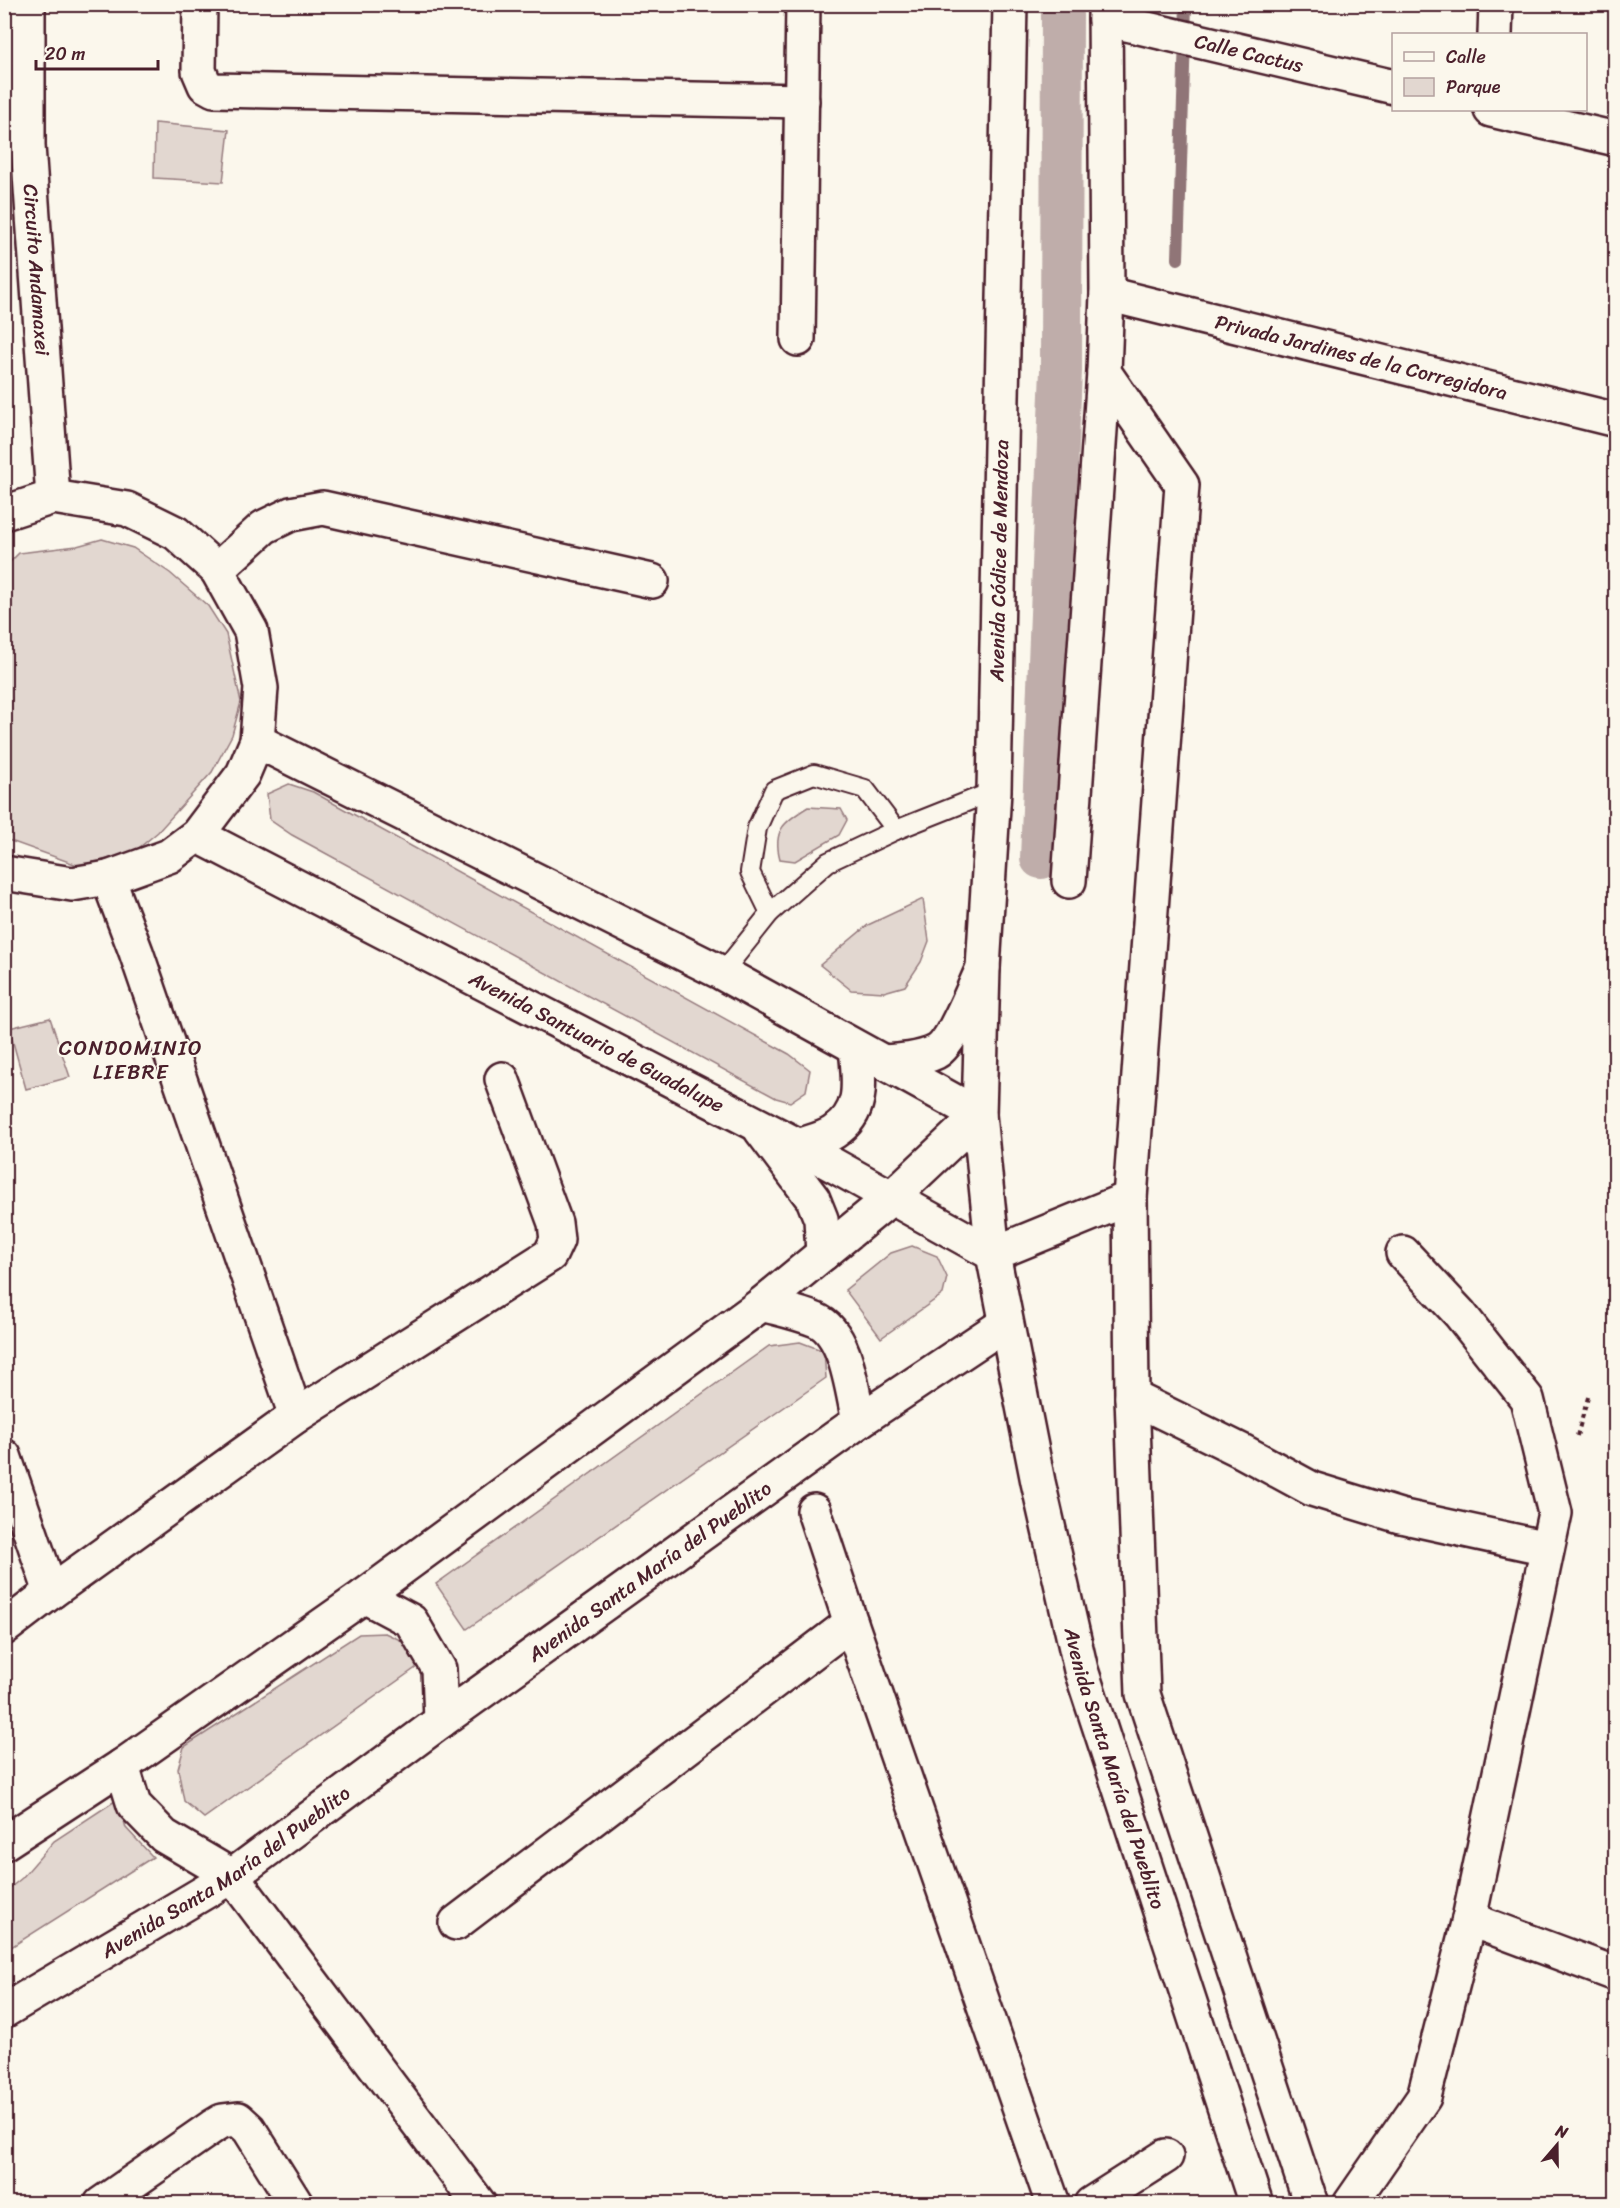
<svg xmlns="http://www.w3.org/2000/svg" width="1620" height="2208" viewBox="0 0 1620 2208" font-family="Sriracha,sans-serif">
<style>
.green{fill:#e2d7d0;stroke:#967b7e;stroke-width:1.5}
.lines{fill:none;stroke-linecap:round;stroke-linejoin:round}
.stream{stroke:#907477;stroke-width:12}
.canal{stroke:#bfadaa;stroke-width:42}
.service-casing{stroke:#4a1f2b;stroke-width:22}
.minor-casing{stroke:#4a1f2b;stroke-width:38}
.tertiary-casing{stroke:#4a1f2b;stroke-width:38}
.path{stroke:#4a1f2b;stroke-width:4;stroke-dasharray:4.5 4.5;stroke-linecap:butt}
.service{stroke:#fbf7ec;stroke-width:18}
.minor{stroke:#fbf7ec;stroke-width:33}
.tertiary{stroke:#fbf7ec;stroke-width:33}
.labels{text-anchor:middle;stroke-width:4.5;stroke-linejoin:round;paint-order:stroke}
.street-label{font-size:20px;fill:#4a1f2b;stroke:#fbf7ec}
.neighbourhood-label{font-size:21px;letter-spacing:1.5px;fill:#4a1f2b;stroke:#fbf7ec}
</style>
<rect width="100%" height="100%" fill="#fbf7ec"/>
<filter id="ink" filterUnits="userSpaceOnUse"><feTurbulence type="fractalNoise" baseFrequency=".0167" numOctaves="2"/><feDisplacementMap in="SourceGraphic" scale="12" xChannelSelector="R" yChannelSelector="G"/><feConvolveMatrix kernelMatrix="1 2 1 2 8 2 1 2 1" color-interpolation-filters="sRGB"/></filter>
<g filter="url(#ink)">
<g class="green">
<path d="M155,123l74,7 -6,52 -69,-4z"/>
<path d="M102,539l31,9 37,25 38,33 18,28 15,68 -9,33 -20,37 -54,60 -24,20 -54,14 -75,-27v-272l14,-14 58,-7z"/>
<path d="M289,784l24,8 476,262 21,16 -4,21 -16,11 -14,-4 -484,-263 -22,-15 -3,-26z"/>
<path d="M808,807l33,2 6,11 -8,15 -44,26 -15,-2c-8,-29 5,-38 28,-52z"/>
<path d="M923,899l6,42 -8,21 -16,24 -21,6 -33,-2 -31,-25 48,-40z"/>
<path d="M50,1018l20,59 -44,12 -17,-61z"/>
<path d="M912,1246l25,10 10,21 -4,17 -62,44 -36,-48 46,-37z"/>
<path d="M800,1342l24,9 2,27 -359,251 -31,-45 333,-238z"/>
<path d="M385,1633l24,11 8,23 -213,151 -20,-17 -6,-32 6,-22 175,-113z"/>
<path d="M118,1799l8,29 27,29 -148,94v-59l17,-14 32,-37z"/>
</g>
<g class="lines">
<path class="stream" d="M1178,259l8,-255"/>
<path class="canal" d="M1041,858l20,-488 1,-366"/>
<defs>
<g id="service">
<path d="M770,913l-20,-41 7,-44 17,-38 40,-16 51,15 31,41"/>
<path d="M722,973l48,-60 58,-51 68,-32 98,-39"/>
</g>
<g id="minor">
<path d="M200,4l-1,67 6,14 9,5 588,11"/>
<path d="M1105,4l2,290 -3,78 78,113 -52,713 2,199 11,297 168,510"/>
<path id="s1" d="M1105,19l289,68"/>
<path d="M1495,34l1,-30"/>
<path d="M1491,110l125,29"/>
<path id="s2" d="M1107,294l509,126"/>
<path d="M798,339l5,-335"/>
<path d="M217,570l47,-43 27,-13 32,-6 329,73"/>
<path d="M108,878l28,74 160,464"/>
<path d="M1069,881l35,-509"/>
<path d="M993,1254l137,-56"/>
<path d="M762,1304c18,5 37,9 54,16 31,13 36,72 43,101"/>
<path d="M1132,1397l108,53 72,39 88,27 147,32"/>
<path d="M4,1456l47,136"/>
<path d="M814,1511l37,112 202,581"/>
<path d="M364,1596l47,25 28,48 2,52"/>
<path d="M4,1628l47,-36 245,-176 254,-161 7,-15 -2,-17 -53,-144"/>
<path d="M122,1766l12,39 30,31 68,40 247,328"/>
<path id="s3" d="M4,1843l118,-77 242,-170 398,-292 130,-107 87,-82 4,-147 11,-177 16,-787"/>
<path d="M1469,1919l147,55"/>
<path d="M456,1923l395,-300"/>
<path id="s4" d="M4,2011l228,-135 209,-155 418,-300 147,-98"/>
<path d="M101,2204l111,-77 10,-6 16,-2 11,10 47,75"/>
<path d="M1091,2204l75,-48"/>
<path d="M1350,2204l74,-107 45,-178 86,-406 -28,-114 -67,-85 -57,-61"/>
</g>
<g id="tertiary">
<path id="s5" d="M28,4v142l25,351"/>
<path d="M4,513l49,-16 74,12 49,24 41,37 34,61 10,57 -4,53 -14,33 -46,61 -28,21 -61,22 -36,6 -68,-11"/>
<path id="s6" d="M257,741l465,232 257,142 14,139 45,228 43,188 175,534"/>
<path id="s7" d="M197,835l602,311 194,108"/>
<path d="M882,1062c18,-1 37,-2 54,-10 17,-9 38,-65 47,-84"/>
<path d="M761,1130l52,69 8,20 2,35"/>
<path d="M799,1146c10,-4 25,-7 35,-14 31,-21 25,-51 22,-84"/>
</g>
</defs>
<use href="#service" class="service-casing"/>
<use href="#minor" class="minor-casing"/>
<use href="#tertiary" class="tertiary-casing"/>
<path class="path" d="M1577,1436l12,-42"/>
<use href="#service" class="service"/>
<use href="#minor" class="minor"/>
<use href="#tertiary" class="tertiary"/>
</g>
</g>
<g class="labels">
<g class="street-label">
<text dy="7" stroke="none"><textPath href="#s1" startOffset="148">Calle Cactus</textPath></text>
<text dy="7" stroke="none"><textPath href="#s5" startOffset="266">Circuito Andamaxei</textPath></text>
<text dy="7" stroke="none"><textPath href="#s2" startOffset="262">Privada Jardines de la Corregidora</textPath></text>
<text dy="7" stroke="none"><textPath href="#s3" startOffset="1773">Avenida Códice de Mendoza</textPath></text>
<text dy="7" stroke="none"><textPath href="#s7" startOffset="450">Avenida Santuario de Guadalupe</textPath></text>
<text dy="7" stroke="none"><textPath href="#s4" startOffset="782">Avenida Santa María del Pueblito</textPath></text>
<text dy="7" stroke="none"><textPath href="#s6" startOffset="1482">Avenida Santa María del Pueblito</textPath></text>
<text dy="7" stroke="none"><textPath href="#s4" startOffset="262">Avenida Santa María del Pueblito</textPath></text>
</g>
<g class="neighbourhood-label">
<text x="131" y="1055">CONDOMINIO<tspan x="131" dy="24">LIEBRE</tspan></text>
</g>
</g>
<rect width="1620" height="2208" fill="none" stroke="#fbf7ec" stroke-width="24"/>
<rect x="12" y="12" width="1596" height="2184" fill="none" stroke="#4a1f2b" stroke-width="2" filter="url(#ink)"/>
<rect x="1392" y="33" width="195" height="78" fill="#fbf7ec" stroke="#b4a19f" stroke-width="1.5"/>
<rect x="1404" y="52" width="30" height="9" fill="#fbf7ec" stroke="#b4a19f" stroke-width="1.5"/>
<text x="1446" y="63" font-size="18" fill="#4a1f2b">Calle</text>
<rect x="1404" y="78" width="30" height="18" fill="#e2d7d0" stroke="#b4a19f" stroke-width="1.5"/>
<text x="1446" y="93" font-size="18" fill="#4a1f2b">Parque</text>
<g transform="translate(1557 2145) rotate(20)" stroke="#fbf7ec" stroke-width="4.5" paint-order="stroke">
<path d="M0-4.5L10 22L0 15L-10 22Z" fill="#4a1f2b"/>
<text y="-9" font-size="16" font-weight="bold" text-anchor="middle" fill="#4a1f2b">N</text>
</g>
<path d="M36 60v9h122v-9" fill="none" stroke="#4a1f2b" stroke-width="3"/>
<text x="45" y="60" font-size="18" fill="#4a1f2b" stroke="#fbf7ec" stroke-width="4.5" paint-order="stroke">20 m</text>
</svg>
